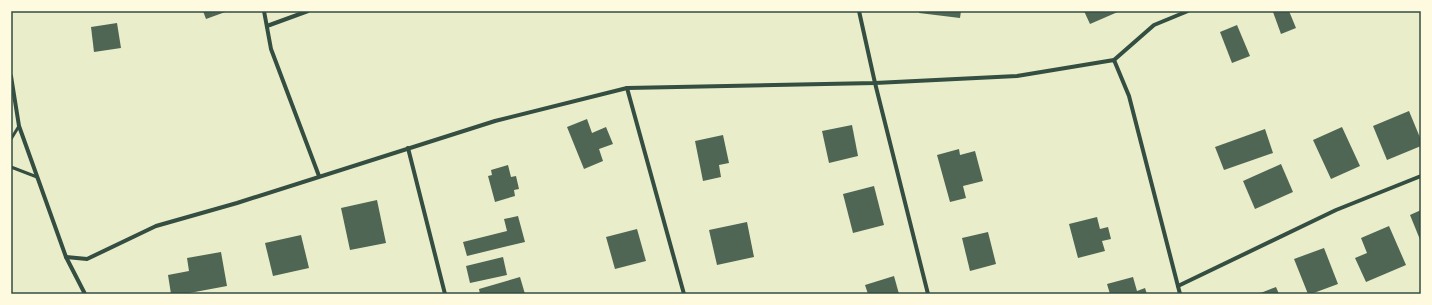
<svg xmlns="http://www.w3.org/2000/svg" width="1432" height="305" viewBox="0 0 1432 305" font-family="'Fira Sans Condensed',sans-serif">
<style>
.building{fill:#4f6655}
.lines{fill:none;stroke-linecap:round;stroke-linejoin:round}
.service{stroke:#344e41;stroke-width:3}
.minor{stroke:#344e41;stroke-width:4}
.neatline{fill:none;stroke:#344e41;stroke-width:1.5}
</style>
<rect width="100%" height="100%" fill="#e9edc9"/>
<g class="building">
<path d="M203,11h25l-22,8z"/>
<path d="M919,11h42l-1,7 -41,-5z"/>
<path d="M1084,11h36l-30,13z"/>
<path d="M1275,11h14l7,17 -15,6 -8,-22z"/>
<path d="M117,23l4,25 -27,4 -3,-25z"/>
<path d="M1237,25l13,31 -18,7 -12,-31z"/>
<path d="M1409,111l12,29v6l-34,14 -14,-34z"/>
<path d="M587,119l5,14 14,-6 7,17 -14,5 4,12 -19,8 -17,-42z"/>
<path d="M852,125l6,31 -29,7 -7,-32z"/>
<path d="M1342,127l18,39 -29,13 -18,-39z"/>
<path d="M1265,129l8,24 -49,17 -9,-23z"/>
<path d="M723,135l6,28 -10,2 2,12 -18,4 -8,-40z"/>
<path d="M959,149l1,6 15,-4 8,30 -20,5 3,12 -16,4 -13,-47z"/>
<path d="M1281,164l12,28 -38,17 -12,-28z"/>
<path d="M508,165l3,12 5,-1 3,13 -5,1 1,6 -20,6 -7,-26 4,-1 -1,-5z"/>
<path d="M874,186l10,39 -31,8 -10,-39z"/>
<path d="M377,200l9,43 -36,7 -9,-42z"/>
<path d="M1421,210v32l-11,-27z"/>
<path d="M518,216l7,26 -58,14 -4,-14 44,-11 -3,-12z"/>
<path d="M1097,217l3,12 8,-2 3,12 -9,2 3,10 -27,7 -9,-34z"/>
<path d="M747,222l7,35 -37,8 -8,-35z"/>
<path d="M1389,226l17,39 -40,17 -11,-24 12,-5 -6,-15z"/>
<path d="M637,229l9,32 -31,8 -9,-32z"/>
<path d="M988,232l8,32 -26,7 -8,-33z"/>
<path d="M301,235l8,33 -36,8 -8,-33z"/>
<path d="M1324,248l14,36 -27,10h-3l-14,-35z"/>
<path d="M221,252l6,34 -43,8h-13l-3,-19 21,-4 -2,-13z"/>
<path d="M503,257l4,18 -37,8 -4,-17z"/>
<path d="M894,276l5,18h-31l-3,-9z"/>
<path d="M520,277l5,17h-45l-1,-5z"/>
<path d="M1133,277l4,14 8,-3 2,6h-37l-3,-10z"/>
<path d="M1276,287l3,7h-21z"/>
</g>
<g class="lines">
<g class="service">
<path d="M11,139l8,-13"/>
<path d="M11,167l26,10"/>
</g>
<g class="minor">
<path d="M264,11l7,38 48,127"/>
<path d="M859,11l16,72 53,211"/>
<path d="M267,26l41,-15"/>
<path d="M1114,60l40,-35 34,-14"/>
<path d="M11,76l8,50 47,131 19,37"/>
<path d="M627,88l248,-5 142,-7 97,-16 15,36 51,198"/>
<path d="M408,148l37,146"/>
<path d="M66,257l21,2 69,-33 81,-23 258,-82 132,-33 57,206"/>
<path d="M1178,286l158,-76 85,-34"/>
</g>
</g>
<rect width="1432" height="305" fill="none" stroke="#fefae0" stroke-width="24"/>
<rect x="12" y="12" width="1408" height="281" class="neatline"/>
</svg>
